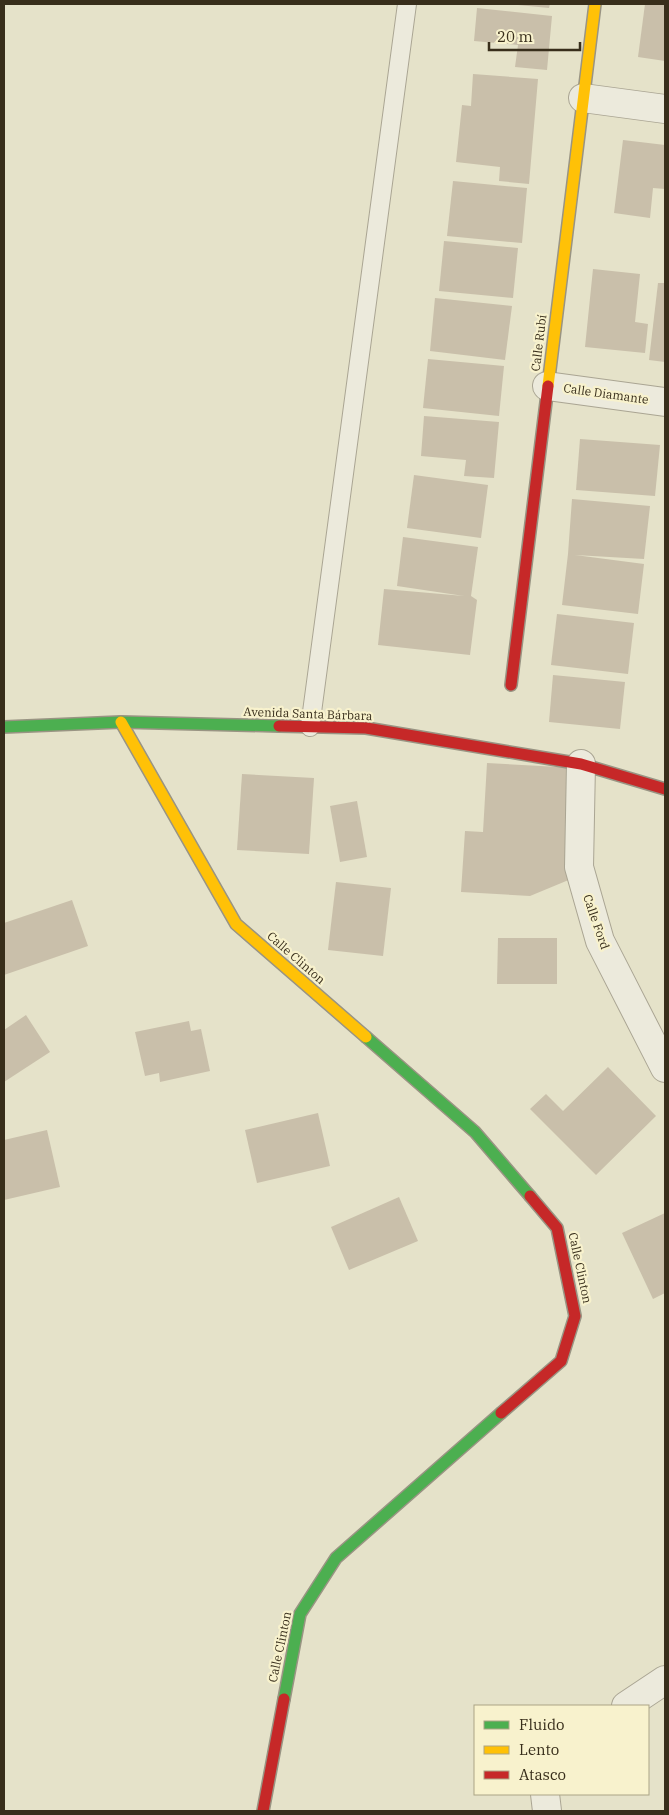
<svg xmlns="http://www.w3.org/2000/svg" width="669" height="1815" viewBox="0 0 669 1815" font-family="'IBM Plex Serif',serif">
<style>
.building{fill:#c9bfaa}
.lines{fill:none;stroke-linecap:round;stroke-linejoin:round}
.lane-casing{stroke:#aaa593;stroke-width:20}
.street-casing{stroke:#aaa593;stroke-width:30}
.fast-casing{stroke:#999483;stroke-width:14}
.slow-casing{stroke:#999483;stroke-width:14}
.jam-casing{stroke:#999483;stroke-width:14}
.lane{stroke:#eceadc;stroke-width:18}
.street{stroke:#eceadc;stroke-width:28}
.fast{stroke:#4caf50;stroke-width:11}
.slow{stroke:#ffc107;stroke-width:11}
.jam{stroke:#c62828;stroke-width:11}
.labels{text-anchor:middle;stroke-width:4.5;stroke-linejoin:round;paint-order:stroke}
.street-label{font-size:12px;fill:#382e1b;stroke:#f8f2cd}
</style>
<rect width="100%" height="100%" fill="#e5e2c9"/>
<g class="building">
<path d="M518,4h32l-1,4 -31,-3z"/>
<path d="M645,4h20v57l-27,-4z"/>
<path d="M477,8l75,8 -5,54 -32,-3 3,-22 -44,-4z"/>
<path d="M473,74l65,5 -9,105 -30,-3 1,-14 -44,-5 6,-57 9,1z"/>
<path d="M623,140l42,5v44l-12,-1 -3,30 -36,-5z"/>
<path d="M453,181l74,7 -5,55 -75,-7z"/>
<path d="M444,241l74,7 -5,50 -74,-7z"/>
<path d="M593,269l47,5 -5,48 13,2 -3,29 -60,-6z"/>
<path d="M658,283h7v79l-16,-2z"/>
<path d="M435,298l77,8 -7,54 -75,-9z"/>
<path d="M428,359l76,7 -5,50 -76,-8z"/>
<path d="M424,416l75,6 -5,56 -30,-2 2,-16 -45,-4z"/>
<path d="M580,439l80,6 -5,51 -79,-6z"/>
<path d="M414,475l74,10 -7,53 -74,-10z"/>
<path d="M572,499l78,7 -6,53 -69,-4 69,9 -6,50 -76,-9 6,-51z"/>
<path d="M403,537l75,10 -7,49 6,4 -7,55 -92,-10 6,-56 80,7 -67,-10z"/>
<path d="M557,614l77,9 -6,51 -77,-9z"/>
<path d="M553,675l72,7 -5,47 -71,-7z"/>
<path d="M487,763l91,5 -7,111 -41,17 -69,-4 4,-61 18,1z"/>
<path d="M242,774l72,4 -5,76 -72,-4z"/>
<path d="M357,801l10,56 -27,5 -10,-56z"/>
<path d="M336,882l55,6 -8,68 -55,-6z"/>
<path d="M72,900l16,46 -84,29v-52z"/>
<path d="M498,938h59v46h-60z"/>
<path d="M26,1015l24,37 -46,30v-52z"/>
<path d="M189,1021l2,10 10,-2 9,42 -50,11 -1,-9 -14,3 -10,-44z"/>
<path d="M608,1067l48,49 -60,59 -66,-66 16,-15 17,17z"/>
<path d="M318,1113l12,53 -73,17 -12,-53z"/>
<path d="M47,1130l13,57 -56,13v-60z"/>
<path d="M399,1197l19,44 -69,29 -18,-43z"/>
<path d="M665,1213v80l-12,6 -31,-66z"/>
</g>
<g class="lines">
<defs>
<path id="lane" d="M310,727l97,-723"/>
<g id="street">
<path d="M583,98l82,11"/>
<path d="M547,386l118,16"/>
<path d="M581,764l-2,103 21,74 65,127"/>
<path d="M626,1706l39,-26"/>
<path d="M545,1794l2,17"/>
</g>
<g id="fast">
<path d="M4,727l117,-5 158,4"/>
<path d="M366,1037l109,95 55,64"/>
<path d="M284,1699l16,-85 36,-56 165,-145"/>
</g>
<g id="slow">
<path d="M548,386l47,-382"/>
<path d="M121,722l115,202 130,113"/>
</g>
<g id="jam">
<path d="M511,685l37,-299"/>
<path d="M279,726l87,2 215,36 84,25"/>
<path d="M501,1413l60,-52 14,-45 -18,-88 -27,-32"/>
<path d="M263,1811l21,-112"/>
</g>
</defs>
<use href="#lane" class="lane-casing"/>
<use href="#street" class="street-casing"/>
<use href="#fast" class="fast-casing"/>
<use href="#slow" class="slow-casing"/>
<use href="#jam" class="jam-casing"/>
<use href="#lane" class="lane"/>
<use href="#street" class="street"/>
<use href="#fast" class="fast"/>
<use href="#slow" class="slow"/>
<use href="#jam" class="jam"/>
</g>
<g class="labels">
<g class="street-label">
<text transform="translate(539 343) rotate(-83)" y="4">Calle Rubí</text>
<text transform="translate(606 394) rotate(8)" y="4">Calle Diamante</text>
<text transform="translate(308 714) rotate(2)" y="4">Avenida Santa Bárbara</text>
<text transform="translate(596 922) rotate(71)" y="4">Calle Ford</text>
<text transform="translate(296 958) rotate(41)" y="4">Calle Clinton</text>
<text transform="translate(580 1268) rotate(78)" y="4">Calle Clinton</text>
<text transform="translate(280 1647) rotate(-78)" y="4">Calle Clinton</text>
</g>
</g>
<rect width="669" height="1815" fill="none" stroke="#382e1b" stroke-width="10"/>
<rect x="474" y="1705" width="175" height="90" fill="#f8f2cd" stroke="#aba486"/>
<rect x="484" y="1721" width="25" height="8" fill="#4caf50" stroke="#aba486"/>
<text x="519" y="1730" font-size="15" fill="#382e1b">Fluido</text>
<rect x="484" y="1746" width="25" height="8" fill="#ffc107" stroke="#aba486"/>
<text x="519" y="1755" font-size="15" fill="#382e1b">Lento</text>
<rect x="484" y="1771" width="25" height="8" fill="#c62828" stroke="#aba486"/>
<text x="519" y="1780" font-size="15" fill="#382e1b">Atasco</text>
<path d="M489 42v8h91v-8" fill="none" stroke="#382e1b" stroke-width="2.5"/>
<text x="497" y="42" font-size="15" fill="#382e1b" stroke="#f8f2cd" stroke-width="4" paint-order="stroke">20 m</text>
</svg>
